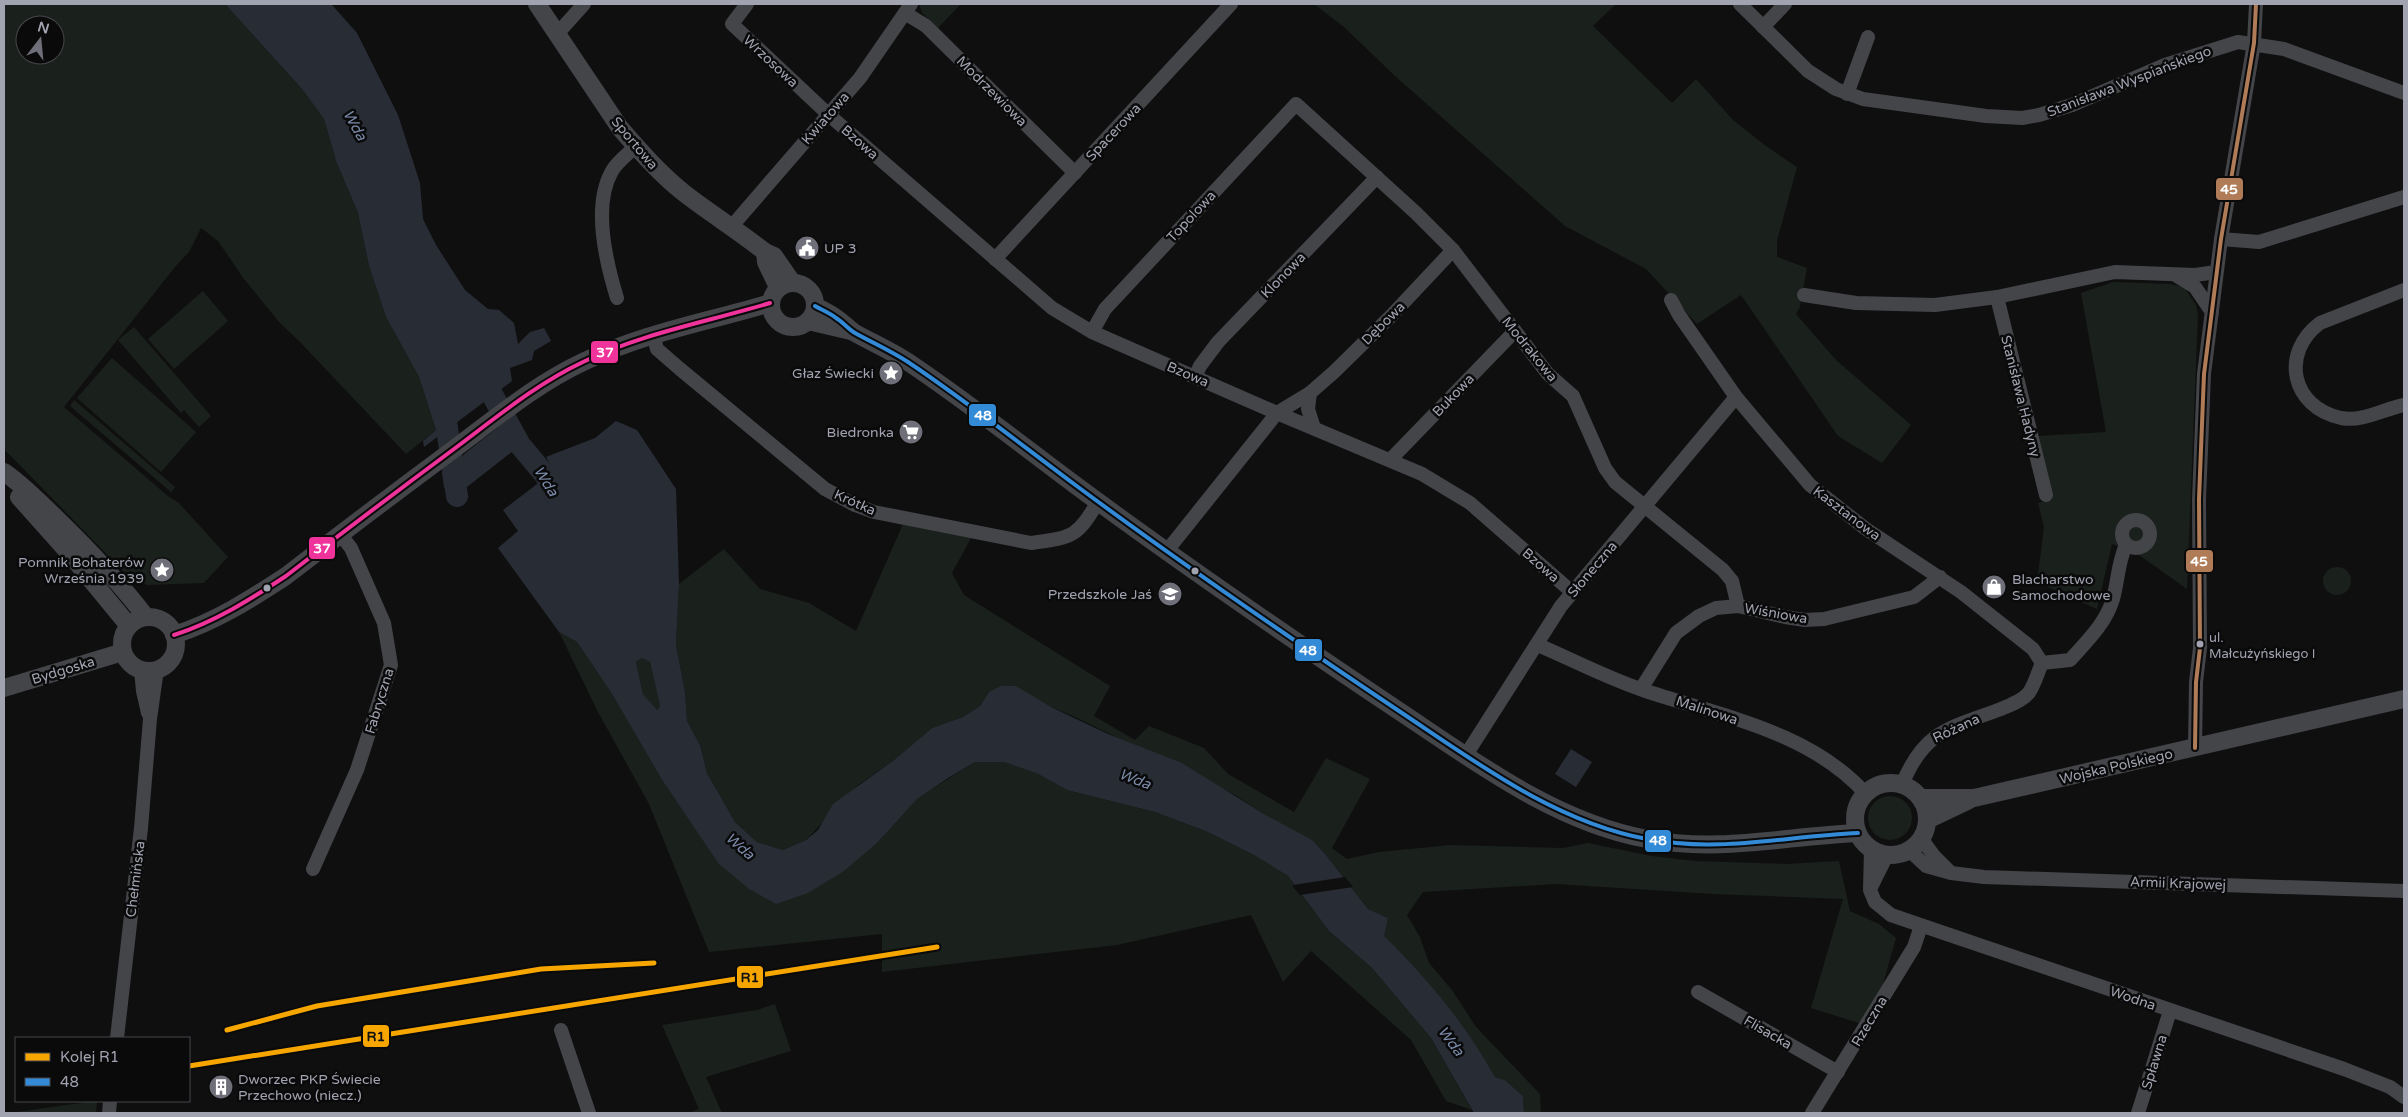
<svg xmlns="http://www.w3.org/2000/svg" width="2408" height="1117" viewBox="0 0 2408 1117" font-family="'Varela Round',sans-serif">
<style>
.green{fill:#1a201c;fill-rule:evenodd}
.water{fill:#282c34;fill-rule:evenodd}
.pier{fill:#0f0f10}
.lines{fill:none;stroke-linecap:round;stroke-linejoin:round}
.river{stroke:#282c34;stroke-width:22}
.minor{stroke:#444549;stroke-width:14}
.tertiary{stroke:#444549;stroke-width:18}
.bus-1-casing{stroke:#0a0a0b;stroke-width:8}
.bus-2-casing{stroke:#0a0a0b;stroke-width:8}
.bus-3-casing{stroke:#0a0a0b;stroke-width:8}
.bus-1{stroke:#338bd7;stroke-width:4}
.bus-2{stroke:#ef339a;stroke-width:4}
.bus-3{stroke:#b07c57;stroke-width:4}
.rail-1-casing{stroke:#0a0a0b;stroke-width:9}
.rail-1{stroke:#f7a600;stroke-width:5}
.bus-dot{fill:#a1a3b0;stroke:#0a0a0b;stroke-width:2}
.labels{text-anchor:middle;stroke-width:5;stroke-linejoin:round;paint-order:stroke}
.bus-label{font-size:13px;fill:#a1a3b0;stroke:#0a0a0b;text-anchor:start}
.street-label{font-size:14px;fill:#a1a3b0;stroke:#0a0a0b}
.poi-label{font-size:14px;fill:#a1a3b0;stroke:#0a0a0b;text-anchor:end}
.water-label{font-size:15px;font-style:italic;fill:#7b8aa9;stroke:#0a0a0b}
.line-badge{stroke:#0a0a0b;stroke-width:2}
.badge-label{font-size:14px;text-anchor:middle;font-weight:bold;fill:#fff}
.pale-badge-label{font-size:14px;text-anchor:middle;font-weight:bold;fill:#111}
</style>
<rect width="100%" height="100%" fill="#0f0f10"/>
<g class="green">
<path d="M4,4h221l77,85 22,30 12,42 22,52 11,53 17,51 33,60 17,53 -30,24 -106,-112 -21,-20 -35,-43 -26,-38 -17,-13 -12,24 -14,15 -111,140 104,89 11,7 49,54 -24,26 -57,2 -24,-14 -119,-122zM25,25h30v30h-30z"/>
<path d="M919,4h42l-23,24 -16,-15z"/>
<path d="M1314,4h302l-23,22 79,77 24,-24 37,41 33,26 31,21 -20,74v16l30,11 -7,39 -4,7 40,46 75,65 -29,38 -44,-27 -97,-141 -44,29 -51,-55 -81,-43 -170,-150 -51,-49z"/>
<path d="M2113,282l57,2 14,3 12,18 2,9 -11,275 -48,-34 -27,-11 -15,65 -60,-27 7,-55 -6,-24 14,-4 -14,-63 68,-4 -25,-139z"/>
<path d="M203,291l25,30 -54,48 -26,-30z"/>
<path d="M134,327l77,89 -12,11 -15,-17 -3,3 -63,-73z"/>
<path d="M112,358l84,74 -35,40 -84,-74z"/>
<path d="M74,400l101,87 -4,5 -101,-86z"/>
<path d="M903,524l68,14 -19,35 12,22 146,91 -16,30 41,24 14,-14 55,22 24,26 66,38 32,-54 44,21 -38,69 15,11 32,-7 72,-7 112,3 25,-5 64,13 43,5 92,3 52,-3 11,50 29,13 17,14 -25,89 -60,-19 32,-109 -130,-5 -157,-10 -133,8 -16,23 13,22 9,26 23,27 24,37 64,67 1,19h-17l-1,-17 -18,-16 -10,-3c-29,-52 -69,-100 -112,-141l5,-18 -20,-9 -42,-54 -14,-14 -48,-27 -29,-19 -162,-79 -22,-9 -62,-15 -9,14 -17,11 -31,11 -38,32 -36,25 -52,55 -23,10 -26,-8 -22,-20 -28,-49 -7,-28 -13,-24 -2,-29 -9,-47 3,-61 45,-35 36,40 49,14 47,28z"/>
<circle cx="2337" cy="581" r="14"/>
<path d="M559,632l18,10 35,52 50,86 56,83 159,-20 39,-44 59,-37h29l34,12 29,16 88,22 53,20 46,23 34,21 41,55 43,37 59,70 41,72 -26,-9 -35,-61 -100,-89 -28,31 -32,-67 -134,30 -235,27v-38l-173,18 -60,-148 -51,-92z"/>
<path d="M642,658l8,4 10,44 -4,4 -13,-16 -7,-32z"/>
<circle cx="1890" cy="818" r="22"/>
<path d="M775,1004l16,47 -85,26 16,36h-34l11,-4 -37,-84 95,-15z"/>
<path d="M95,1101h2l-1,12h-87z"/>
</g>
<g class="water">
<path d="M225,4h105l3,2 24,27 41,82 22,68 3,36 13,26 29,45 23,19 11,1 15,13 4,21 12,-12 14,-4 7,13 -17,10 -2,9 -22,8 2,13 -88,66 -1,-6 13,-11 -17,-53 -33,-60 -17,-51 -11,-53 -22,-52 -12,-42 -22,-30z"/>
<path d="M512,416l15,24 -74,58 -9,-10 -2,-16z"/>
<path d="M616,421l21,9 39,59 3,95 -3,61 9,47 2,29 13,24 7,28 28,49 22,20 26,8 23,-10 12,-10 15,-26 61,-44 38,-32 31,-11 17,-11 9,-14 12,-6h15l35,21 57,27 74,29 82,51 48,26 14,15 42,54 20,9 -4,18c43,42 81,87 111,141l10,3 18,16 1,17h-50l-43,-75 -59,-70 -43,-37 -41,-55 -34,-21 -46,-23 -53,-20 -88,-22 -29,-16 -34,-12h-29l-27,16 -31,21 -40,44 -33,28 -36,22 -32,11 -27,-15 -31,-26 -56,-83 -50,-86 -35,-52 -18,-10 -61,-84 20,-17 -15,-21 51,-39 -8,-14 49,-19zM642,658l8,4 10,44 -3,4 -14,-16 -7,-32z"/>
<path d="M1571,749l21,13 -16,25 -21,-13z"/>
</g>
<path class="pier" d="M1345,877l8,10 -53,8 -7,-8v-2z"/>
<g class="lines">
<g class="river">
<path d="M478,369l42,76 26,31 14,28"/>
<path d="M449,400l-4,15 12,81"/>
</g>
<g class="minor">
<path d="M747,4l-15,20 97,91 223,193 40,24 185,81 145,61 48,29 102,89"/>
<path d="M1740,4l68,67 28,18 27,10 123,17 36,2 17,-3 33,-10 93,-40 73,-23 46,7 120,44"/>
<path d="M905,13l21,13 149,147"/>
<path d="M1763,27l22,-23"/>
<path d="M557,34l27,-30"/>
<path d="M1847,94l21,-57"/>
<path d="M732,226l128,-148 51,-74"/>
<path d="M2221,239l38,3 145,-45"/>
<path d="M995,259l236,-255"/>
<path d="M2177,276l18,11 17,25"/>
<path d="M2404,290l-84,33c-40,30 -29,84 21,95 22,4 42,-9 63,-13"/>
<path d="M1804,295l52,8 79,2 62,-8 118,-25 80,3 21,-3"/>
<path d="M1997,297l49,198"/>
<path d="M617,298c-11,-36 -25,-92 -5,-127 5,-9 16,-17 23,-24"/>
<path d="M1671,300l8,15 57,82 74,88 56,44 95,63 72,57 9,14c-4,9 -7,20 -12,28 -5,9 -20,14 -29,18 -51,19 -77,21 -99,76"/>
<path d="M1092,332l13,-23 191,-205 120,109 37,37 95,124 25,22 32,72 10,14 108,88 9,11 6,25"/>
<path d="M653,334l4,15 23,20 145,120 30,16 19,7 157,31c42,-6 45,-5 67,-41"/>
<path d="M1195,377l5,-11 18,-24 159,-165"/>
<path d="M1310,393l-2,16 6,19"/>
<path d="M1391,459l124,-128"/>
<circle cx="2136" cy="534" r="14"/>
<path d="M1166,552l111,-139 33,-20 24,-21 57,-56 62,-66"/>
<path d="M1538,645c35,15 69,33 105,45 77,26 166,41 222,103"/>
<path d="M2042,663l28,-3c17,-19 36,-37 43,-61 5,-18 5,-37 13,-54"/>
<path d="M141,670l2,21 5,22"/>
<path d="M1641,689l35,-56 23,-17 17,-8 22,-2 47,11 20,3 19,-1 90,-22 26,-20"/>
<path d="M2195,748l1,-66 4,-34 -1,-149 5,-125 17,-135 33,-196 2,-39"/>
<path d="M1466,755l95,-149 175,-209"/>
<path d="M1921,838l13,18 15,15"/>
<path d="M1871,849l-1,41 5,12 16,13 453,154 46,18 14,10"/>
<path d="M1909,850l17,16 25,7 33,4 420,14"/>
<path d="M313,869l44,-99 34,-105 -7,-42 -33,-75 -11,-14"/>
<path d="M1872,885l15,-30"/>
<path d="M1698,992l140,80"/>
<path d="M561,1030l28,83"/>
<path d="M117,1038l24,-210 9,-109 7,-50"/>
<path d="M109,1113l1,-12"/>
<path d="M1812,1113l102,-166 7,-21"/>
<path d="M2138,1113l32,-102"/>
</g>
<g class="tertiary">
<path d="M537,4l83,124c20,23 40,46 64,65 27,21 55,38 81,59l9,4 18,26"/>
<path d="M765,252l1,10 12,25"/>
<circle cx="793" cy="305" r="22"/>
<path d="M815,306c7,4 15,7 21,12 7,4 12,11 19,15 18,10 36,18 53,29 57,38 111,81 166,122 105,78 213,152 322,225 77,51 158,113 251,130 73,14 138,-3 211,-6"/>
<path d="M808,321l43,10"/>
<path d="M4,472c19,13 35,30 52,46 32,31 63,64 90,99"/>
<path d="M19,497l50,56 60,73"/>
<circle cx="149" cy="644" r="27"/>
<path d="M174,635c41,-13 77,-36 112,-59 57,-44 114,-87 172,-130 40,-30 80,-63 125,-84 60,-29 124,-40 187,-59"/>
<path d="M4,688l119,-36"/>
<circle cx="1891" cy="819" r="36"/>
<path d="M1920,798h54l430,-99"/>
<path d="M1927,820l42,-20"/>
</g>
<defs>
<path id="bus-1" d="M815,306c7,4 15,7 21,12 7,4 12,11 19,15 18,10 36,18 53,29 57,38 111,81 166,122 105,78 213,152 322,225 77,51 158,113 251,130 73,14 138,-3 211,-6"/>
<path id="bus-2" d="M174,635c41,-13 77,-36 112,-59 57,-44 114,-87 172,-130 40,-30 80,-63 125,-84 60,-29 124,-40 187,-59"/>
<path id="bus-3" d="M2195,748l1,-66 4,-34 -1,-149 5,-125 17,-135 33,-196 2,-39"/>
</defs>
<use href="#bus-1" class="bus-1-casing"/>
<use href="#bus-2" class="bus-2-casing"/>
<use href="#bus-3" class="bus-3-casing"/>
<use href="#bus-1" class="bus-1"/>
<use href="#bus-2" class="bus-2"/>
<use href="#bus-3" class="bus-3"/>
<defs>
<g id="rail-1">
<path d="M227,1030l90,-24 224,-37 113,-6"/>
<path d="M189,1066l748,-119"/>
</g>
</defs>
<use href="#rail-1" class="rail-1-casing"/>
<use href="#rail-1" class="rail-1"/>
</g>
<defs>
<symbol id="civic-disc" viewBox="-11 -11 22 22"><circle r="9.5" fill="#6e6f78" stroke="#0a0a0b"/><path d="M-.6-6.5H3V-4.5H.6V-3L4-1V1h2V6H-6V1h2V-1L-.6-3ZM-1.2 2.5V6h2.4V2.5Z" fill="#fff"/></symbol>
<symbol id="sight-disc" viewBox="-11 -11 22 22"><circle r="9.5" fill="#6e6f78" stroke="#0a0a0b"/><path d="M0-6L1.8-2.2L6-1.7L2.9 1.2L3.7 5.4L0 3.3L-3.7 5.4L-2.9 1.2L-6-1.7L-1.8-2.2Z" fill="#fff"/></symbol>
<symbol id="supermarket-disc" viewBox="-11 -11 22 22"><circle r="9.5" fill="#6e6f78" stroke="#0a0a0b"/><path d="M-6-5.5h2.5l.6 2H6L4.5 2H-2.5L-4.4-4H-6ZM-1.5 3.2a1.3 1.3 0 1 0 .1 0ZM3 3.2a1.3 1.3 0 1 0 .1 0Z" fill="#fff"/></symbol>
<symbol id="shop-disc" viewBox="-11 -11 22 22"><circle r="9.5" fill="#6e6f78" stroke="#0a0a0b"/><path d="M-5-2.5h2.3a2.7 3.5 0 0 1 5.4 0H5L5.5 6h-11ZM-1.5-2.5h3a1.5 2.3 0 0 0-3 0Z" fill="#fff"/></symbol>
<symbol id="school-disc" viewBox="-11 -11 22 22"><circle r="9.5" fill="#6e6f78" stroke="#0a0a0b"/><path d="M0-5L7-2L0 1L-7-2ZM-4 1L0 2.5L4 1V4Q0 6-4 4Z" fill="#fff"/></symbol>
<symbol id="building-disc" viewBox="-11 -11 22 22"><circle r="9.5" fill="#6e6f78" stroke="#0a0a0b"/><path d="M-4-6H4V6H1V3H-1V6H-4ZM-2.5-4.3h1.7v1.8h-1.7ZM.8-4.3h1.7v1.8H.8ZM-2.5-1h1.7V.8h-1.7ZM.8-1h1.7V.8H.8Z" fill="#fff"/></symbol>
</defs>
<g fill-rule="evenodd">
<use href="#civic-disc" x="793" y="234" width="28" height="28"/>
<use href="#sight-disc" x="877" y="359" width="28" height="28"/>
<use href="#supermarket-disc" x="897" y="418" width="28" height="28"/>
<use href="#sight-disc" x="148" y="556" width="28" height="28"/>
<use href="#shop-disc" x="1980" y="573" width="28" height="28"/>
<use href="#school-disc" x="1156" y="580" width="28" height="28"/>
<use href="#building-disc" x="207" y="1073" width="28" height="28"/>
</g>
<g class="bus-dot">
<circle cx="1195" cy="571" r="4.5"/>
<circle cx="267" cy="588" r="4.5"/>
<circle cx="2200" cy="644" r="4.5"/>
</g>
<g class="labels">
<g class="bus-label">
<text x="2209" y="642">ul.<tspan x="2209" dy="16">Małcużyńskiego I</tspan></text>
</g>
<g class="street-label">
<text transform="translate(771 61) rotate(43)" y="5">Wrzosowa</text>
<text transform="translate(2129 81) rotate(-21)" y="5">Stanisława Wyspiańskiego</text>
<text transform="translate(992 91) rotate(45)" y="5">Modrzewiowa</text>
<text transform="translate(825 118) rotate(-49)" y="5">Kwiatowa</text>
<text transform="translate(1113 132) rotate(-47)" y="5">Spacerowa</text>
<text transform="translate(860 142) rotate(41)" y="5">Bzowa</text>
<text transform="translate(635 143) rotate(50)" y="5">Sportowa</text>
<text transform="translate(1191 216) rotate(-47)" y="5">Topolowa</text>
<text transform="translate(1283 275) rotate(-46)" y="5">Klonowa</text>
<text transform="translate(1383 323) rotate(-45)" y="5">Dębowa</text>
<text transform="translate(1530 349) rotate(51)" y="5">Modrakowa</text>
<text transform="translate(1188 374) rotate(23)" y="5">Bzowa</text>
<text transform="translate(1453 395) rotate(-46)" y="5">Bukowa</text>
<text transform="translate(2021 396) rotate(76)" y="5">Stanisława Hadyny</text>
<text transform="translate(855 502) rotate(24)" y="5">Krótka</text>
<text transform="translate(1847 513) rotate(37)" y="5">Kasztanowa</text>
<text transform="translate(1541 565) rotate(41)" y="5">Bzowa</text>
<text transform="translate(1592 569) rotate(-50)" y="5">Słoneczna</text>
<text transform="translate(1776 613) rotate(10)" y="5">Wiśniowa</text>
<text transform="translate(63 670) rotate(-17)" y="5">Bydgoska</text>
<text transform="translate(379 701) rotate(-73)" y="5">Fabryczna</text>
<text transform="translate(1707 710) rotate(18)" y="5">Malinowa</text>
<text transform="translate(1956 728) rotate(-25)" y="5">Różana</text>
<text transform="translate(2116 766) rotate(-13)" y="5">Wojska Polskiego</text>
<text transform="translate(135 879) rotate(-83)" y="5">Chełmińska</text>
<text transform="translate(2178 883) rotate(2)" y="5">Armii Krajowej</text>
<text transform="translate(2133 998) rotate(19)" y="5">Wodna</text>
<text transform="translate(1869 1021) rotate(-59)" y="5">Rzeczna</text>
<text transform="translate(1768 1032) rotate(30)" y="5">Flisacka</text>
<text transform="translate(2154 1062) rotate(-73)" y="5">Spławna</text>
</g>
<g class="poi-label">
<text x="824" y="253" text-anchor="start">UP 3</text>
<text x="874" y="378">Głaz Świecki</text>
<text x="894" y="437">Biedronka</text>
<text x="144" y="567">Pomnik Bohaterów<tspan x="144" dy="16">Września 1939</tspan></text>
<text x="2012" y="584" text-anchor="start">Blacharstwo<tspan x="2012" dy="16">Samochodowe</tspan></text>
<text x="1152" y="599">Przedszkole Jaś</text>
<text x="238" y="1084" text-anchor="start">Dworzec PKP Świecie<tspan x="238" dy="16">Przechowo (niecz.)</tspan></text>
</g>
<g class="water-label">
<text transform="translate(355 125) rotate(61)" y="5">Wda</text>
<text transform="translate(546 481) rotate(58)" y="5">Wda</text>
<text transform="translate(1135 779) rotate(21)" y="5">Wda</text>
<text transform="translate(740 846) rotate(41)" y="5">Wda</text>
<text transform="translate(1451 1041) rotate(53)" y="5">Wda</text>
</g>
</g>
<g class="line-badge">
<rect x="2215" y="177" width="29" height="24" rx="5" fill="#b07c57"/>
<rect x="590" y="340" width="29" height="24" rx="5" fill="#ef339a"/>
<rect x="968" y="403" width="29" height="24" rx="5" fill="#338bd7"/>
<rect x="308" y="536" width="28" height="24" rx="5" fill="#ef339a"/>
<rect x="2185" y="549" width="29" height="24" rx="5" fill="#b07c57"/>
<rect x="1294" y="638" width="29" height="24" rx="5" fill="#338bd7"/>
<rect x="1644" y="829" width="28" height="24" rx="5" fill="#338bd7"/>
<rect x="736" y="965" width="28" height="24" rx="5" fill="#f7a600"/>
<rect x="362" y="1024" width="28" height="24" rx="5" fill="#f7a600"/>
</g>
<g class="badge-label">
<text x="2229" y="194">45</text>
<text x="605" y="357">37</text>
<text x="983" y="420">48</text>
<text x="322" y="553">37</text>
<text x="2199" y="566">45</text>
<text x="1308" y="655">48</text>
<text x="1658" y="845">48</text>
</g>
<g class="pale-badge-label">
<text x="750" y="982">R1</text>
<text x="376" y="1041">R1</text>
</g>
<rect width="2408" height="1117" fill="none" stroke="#a1a3b0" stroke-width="10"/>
<rect x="15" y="1037" width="175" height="65" fill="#0a0a0b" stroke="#46474d"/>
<rect x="25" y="1053" width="25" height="8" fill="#f7a600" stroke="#46474d"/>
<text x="60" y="1062" font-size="15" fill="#a1a3b0">Kolej R1</text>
<rect x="25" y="1078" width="25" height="8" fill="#338bd7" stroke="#46474d"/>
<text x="60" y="1087" font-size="15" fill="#a1a3b0">48</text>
<g transform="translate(40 40) rotate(16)"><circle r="24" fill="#0a0a0b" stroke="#46474d"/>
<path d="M0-4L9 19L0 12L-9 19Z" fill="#6e6f78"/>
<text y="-8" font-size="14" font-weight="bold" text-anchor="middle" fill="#a1a3b0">N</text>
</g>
</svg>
